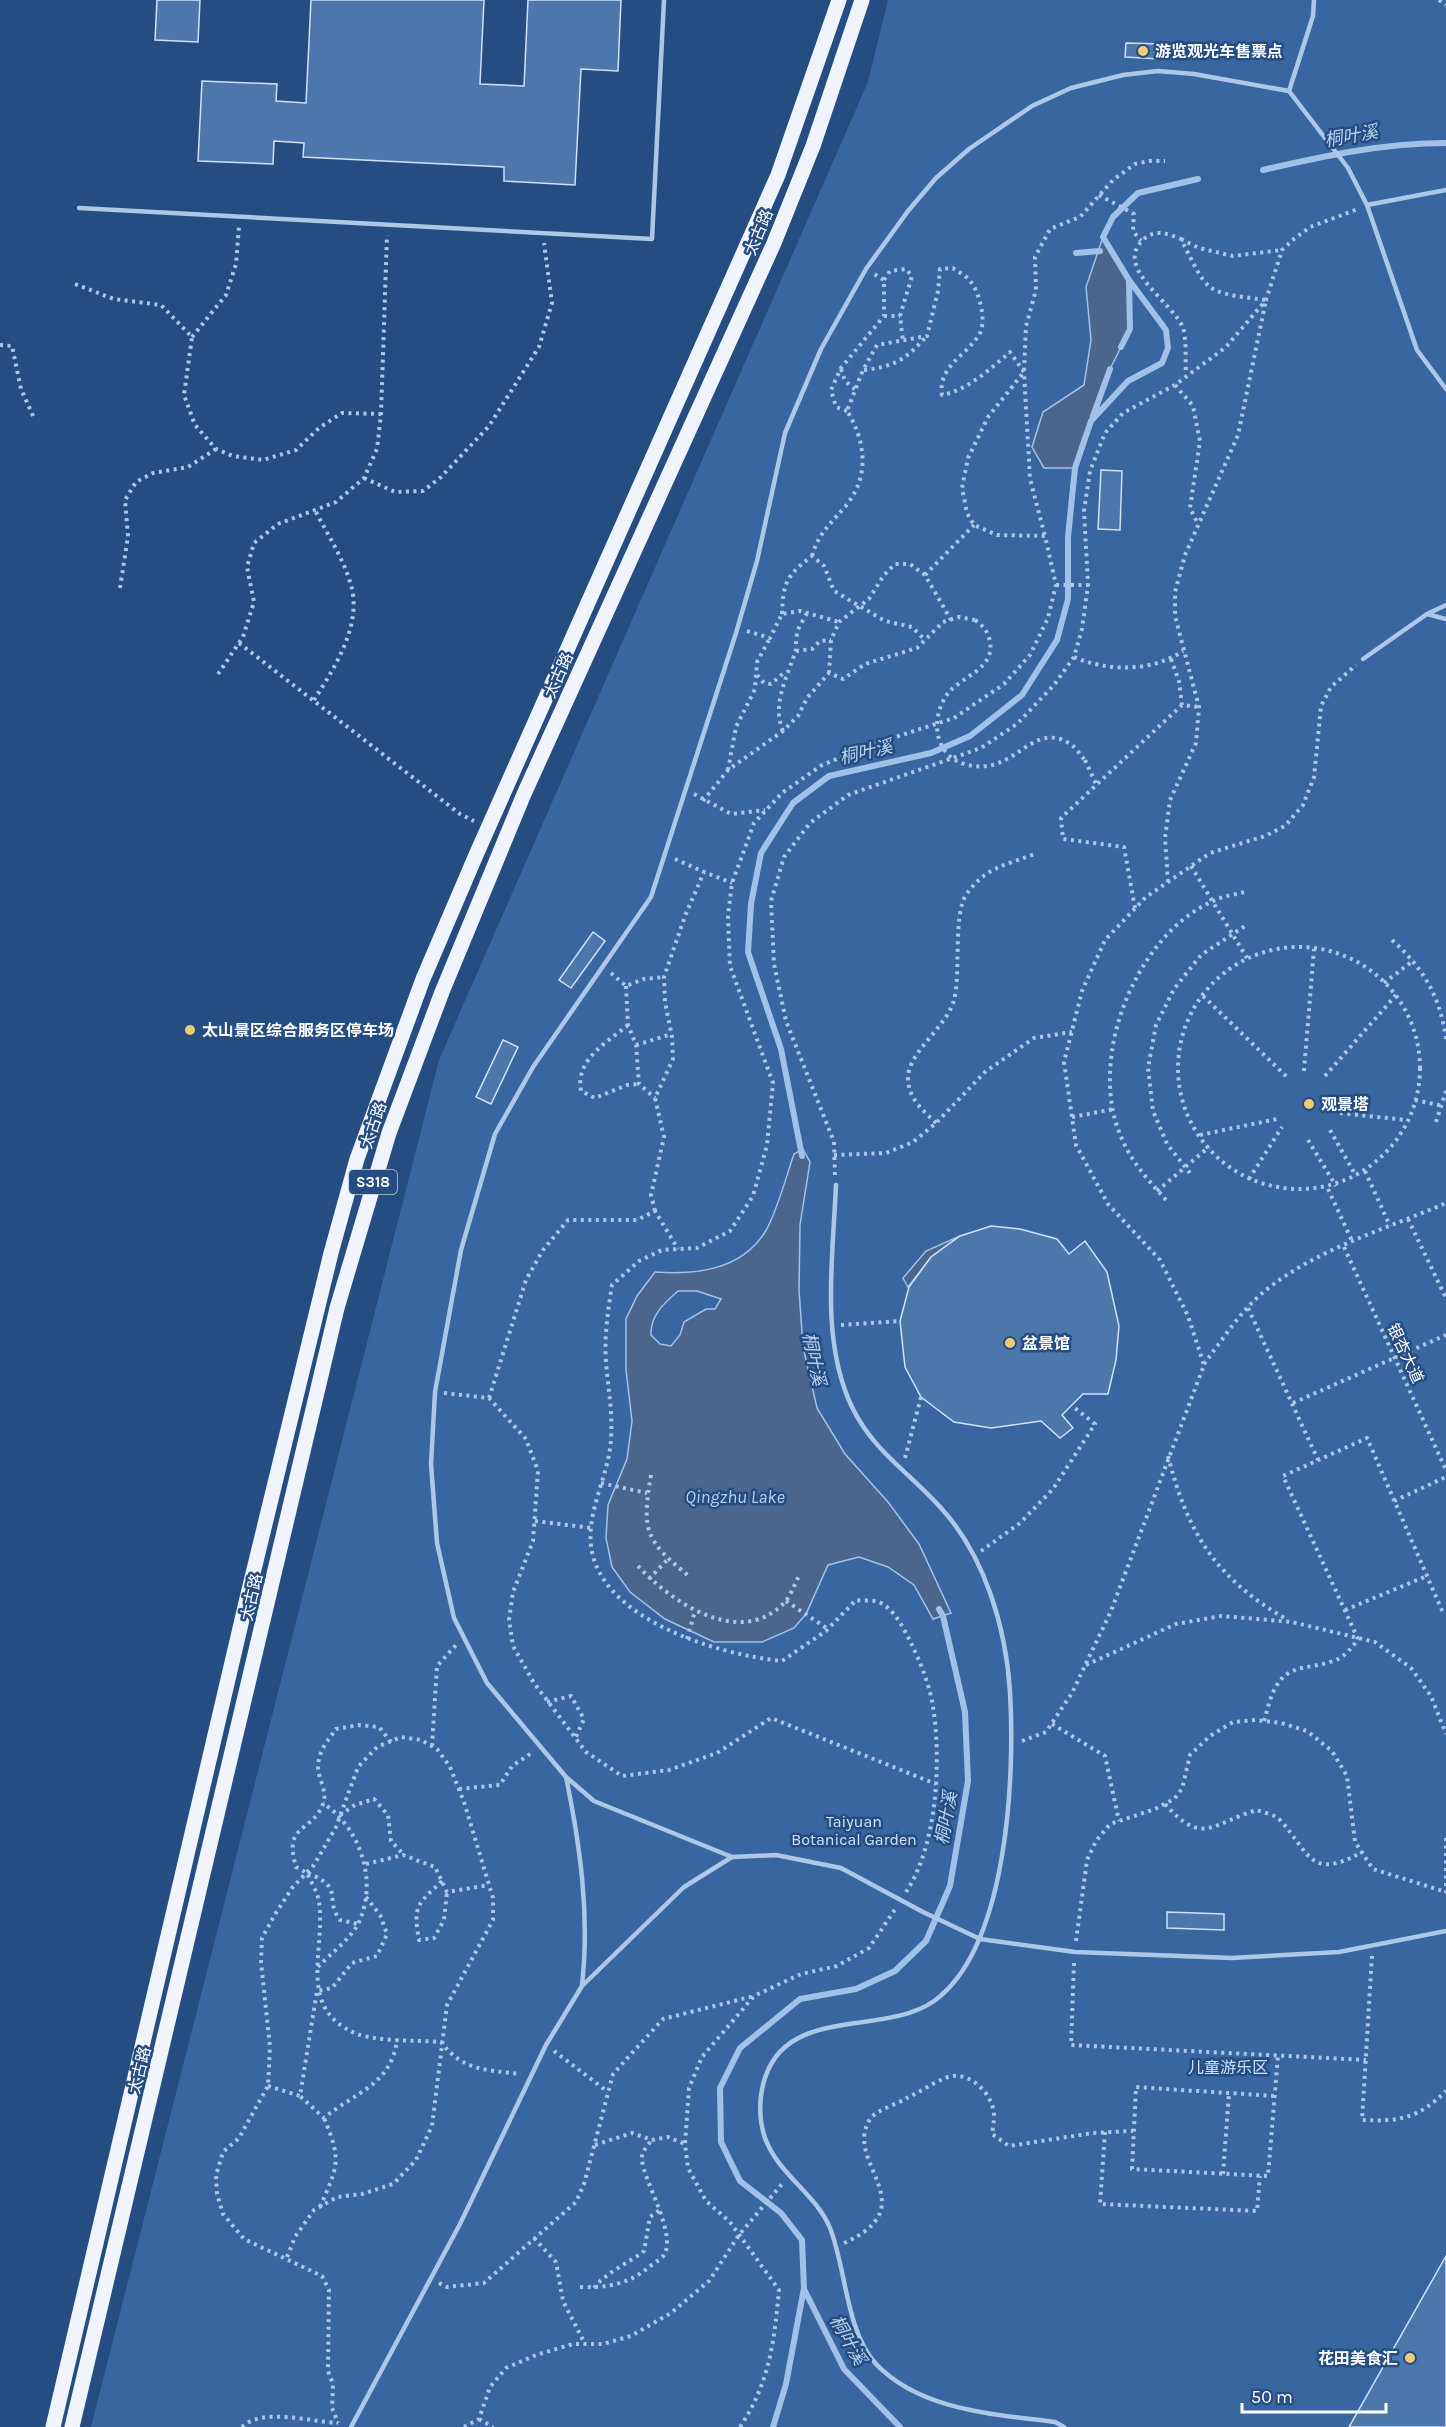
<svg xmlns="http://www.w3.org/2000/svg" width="1446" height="2427" viewBox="0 0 1446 2427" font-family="Karla,'Noto Sans SC',sans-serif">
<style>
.green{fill:#3966a0}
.water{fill:#4a668c;stroke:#a1c1e8;stroke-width:1.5;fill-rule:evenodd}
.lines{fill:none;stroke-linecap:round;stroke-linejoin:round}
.stream{stroke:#a1c1e8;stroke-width:6}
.building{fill:#4d76ab;stroke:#d1e1f6;stroke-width:1.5}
.path{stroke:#adc7e7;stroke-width:4;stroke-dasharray:3 4.5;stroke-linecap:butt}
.service{stroke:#adc7e7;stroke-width:4.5}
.primary{stroke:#eff4fd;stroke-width:15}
.path-bridge{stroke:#adc7e7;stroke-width:4;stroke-dasharray:3 4.5;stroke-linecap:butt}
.poi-dot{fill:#f1cd71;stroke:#254d82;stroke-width:2}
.labels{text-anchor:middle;stroke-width:5;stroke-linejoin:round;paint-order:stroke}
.shield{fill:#254d82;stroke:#becada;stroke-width:1.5}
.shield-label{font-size:15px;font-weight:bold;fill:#fff}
.poi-label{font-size:16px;font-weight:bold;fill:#fff;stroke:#254d82;text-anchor:start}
.street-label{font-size:16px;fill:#fff;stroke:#254d82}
.park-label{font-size:16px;fill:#d1e1f6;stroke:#254d82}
.water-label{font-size:18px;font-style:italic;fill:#b9d1ef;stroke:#254d82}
</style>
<rect width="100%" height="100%" fill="#254d82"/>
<path class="green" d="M888,0h558v2427h-1355l348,-1367 429,-978z"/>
<g class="water">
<path d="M1103,237l26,43 1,49 -20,40 -35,99h-31l-12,-21 11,-35 41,-27 7,-45 -5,-53z"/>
<path d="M803,1149l7,13 -10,63 -1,65 4,57 14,61 28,46 43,48 31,42 32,69 -18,6 -19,-34 -26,-18 -29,-10 -31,8 -22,49 -12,14 -32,14h-48l-49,-23 -35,-27 -18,-25 -6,-29 2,-33 19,-46 5,-38 -6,-51v-51l11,-23 18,-24c41,3 86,-2 110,-40 11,-17 22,-58 29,-78zM678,1291h19l24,8 -6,10h-9l-22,13 -4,13 -9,11 -11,-2 -9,-9c-1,-19 13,-32 27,-44z"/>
<path d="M960,1236l-29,21 -23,30 -5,-9 23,-27z"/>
</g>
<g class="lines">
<g class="stream">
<path d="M1263,170c61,-14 120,-27 183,-27"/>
<path d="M1076,253l24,-2"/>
<path d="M1121,347l9,-18 -1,-48"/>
<path d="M1093,416l17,-47"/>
<path d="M802,1156l-21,-107 -33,-97 3,-48 10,-51 32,-50 36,-27 102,-23 39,-17 52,-41 35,-55 11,-41v-62l7,-69 16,-47 37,-40 34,-18 6,-15 -2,-18 -37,-50 -26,-43 10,-20 25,-24 60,-14"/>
<path d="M804,2289l40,80 56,58"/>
<path d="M773,2427l13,-43 18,-96 -2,-48 -21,-27 -41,-32 -19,-39 -1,-54 20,-40 60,-49 56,-10 39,-18 31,-30 24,-55 18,-105 -3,-69 -22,-96 -4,-7"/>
</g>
</g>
<g class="building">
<path d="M157,0h43l-2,42 -43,-2z"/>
<path d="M311,0h173l-4,84 44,2 4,-86h93l-3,71 -37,-2 -6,116 -71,-4v-14l-201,-10 1,-14 -30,-2 -1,23 -75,-3 4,-80 75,3 -1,17 30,2z"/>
<path d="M1126,43l35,1 -1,15 -35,-2z"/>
<path d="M1101,470l21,1 -2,59 -22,-1z"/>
<path d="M593,932l12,9 -34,47 -12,-8z"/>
<path d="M503,1040l15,7 -27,57 -15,-7z"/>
<path d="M991,1226l29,3 37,10 12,15 16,-13 22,31 12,54 -3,34 -8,34h-25l-21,21 11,13 -13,10 -19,-17 -50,7 -37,-6 -33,-25 -16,-30 -5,-46 9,-34 22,-30 29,-21z"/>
<path d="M1167,1912l57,2v16l-57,-2z"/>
<path d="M1446,2256v171h-97z"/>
</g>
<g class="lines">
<g class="path">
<path d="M1439,0l7,5"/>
<path d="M1099,195l35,19 -1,17 8,10"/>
<path d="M1181,239l18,9 34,8 49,-6"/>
<path d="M884,280l6,-9 16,-2 6,7 -12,40 3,25"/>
<path d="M75,284l39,15 47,6 31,32 -8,58 11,30 21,24 17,7 30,4 33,-10 23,-22 23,-15 39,1"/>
<path d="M884,316h16"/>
<path d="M192,337l34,-42 10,-31 3,-38"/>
<path d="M0,345l12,1 9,43 13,29"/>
<path d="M841,369l4,12 11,9"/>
<path d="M864,370c30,-3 42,-11 62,-33"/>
<path d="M1175,385l18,21 7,35 -10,67 8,16"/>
<path d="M847,411l-11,-4 -5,-17 10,-22 43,-52v-36l-10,-6"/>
<path d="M364,478l31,14 28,-1 18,-14 48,-51 50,-79 13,-44 -8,-60"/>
<path d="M812,556c7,-25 21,-34 36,-53 22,-29 17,-63 -1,-92l16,-41 14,-25 50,-9 11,-45 2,-22 13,-1c5,4 14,8 18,14 9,12 16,40 8,53 -14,22 -41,31 -37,60 26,-5 48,-26 68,-43l14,20 6,107 15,57"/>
<path d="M925,575l49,-50"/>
<path d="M1056,585h32"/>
<path d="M120,588l8,-52 -3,-36 11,-18 17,-9 35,-6 28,-18"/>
<path d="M782,614c1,-31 4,-38 30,-58l12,10 10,25 51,30 27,6 13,13"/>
<path d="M747,631l23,7 12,-24 18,-3 39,11"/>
<path d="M239,643l221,171 14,7"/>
<path d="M796,651l16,-2 8,-8 11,-1"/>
<path d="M1074,657c35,15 77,15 109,-6"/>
<path d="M1171,659l8,22 3,24"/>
<path d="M829,673l2,-33 8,-18 30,-23 15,-24 11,-11h15l15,11 26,45"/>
<path d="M218,674l25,-37 11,-35 -7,-35 7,-24 24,-19 58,-22 28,-24 13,-29 4,-35 6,-179"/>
<path d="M757,675l7,8 7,1 15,-13"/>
<path d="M314,700c19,-30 44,-68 39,-106 -5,-29 -25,-58 -38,-84"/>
<path d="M783,731c-11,-26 3,-52 12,-78 2,-6 0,-12 2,-19 1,-7 7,-15 10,-21"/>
<path d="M1085,760l12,26"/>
<path d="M728,770l8,-43 19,-38 2,-27 13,-24"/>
<path d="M694,794l37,20 34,-4"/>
<path d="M703,801l25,-31 55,-39 15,-15 9,-18 22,-25 14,6 22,-15 52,-16 26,-26 16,-5 16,3"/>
<path d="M675,859l29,13"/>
<path d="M1191,866l56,92"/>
<path d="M1168,882l-3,-44 5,-38 26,-57 3,-36 -24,-91v-24l10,-37 53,-120 28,-135c-63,-8 -57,-6 -85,-61 -13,-5 -26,-11 -38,1 -30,28 30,62 40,88 4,13 2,32 3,46"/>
<path d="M1135,908l-11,-61 -61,-8 -2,-21 121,-113 17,2"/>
<path d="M1392,940c31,28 49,57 54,100"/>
<circle cx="1299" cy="1068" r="121"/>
<path d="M611,973l15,13 18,-7 20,-2"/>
<path d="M1384,983l30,-23"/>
<path d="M626,986l2,39 8,20 3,39 16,14"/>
<path d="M1203,996l85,82"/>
<path d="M628,1025c-22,18 -53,35 -47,66l14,7 32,-13 12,-1"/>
<path d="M636,1045l36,-11"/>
<path d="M1304,1071l10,-122"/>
<path d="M1325,1076l71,-81"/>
<path d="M1415,1100l28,6"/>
<path d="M1340,1113l66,7"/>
<path d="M1072,1117l42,-8"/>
<path d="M1436,1122l10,-31"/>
<path d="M936,1123c-13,-13 -28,-24 -28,-45 0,-26 39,-51 46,-78 7,-27 -1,-85 12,-105 18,-27 39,-30 69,-41"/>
<path d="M1330,1130l26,46"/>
<path d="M1200,1135l77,-16"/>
<path d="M1308,1140l28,46"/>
<path d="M834,1155l52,-2 27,-11 23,-19 50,-52 48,-33 38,-6"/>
<path d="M1365,1171l25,55"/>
<path d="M1190,1173l-23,-29 -14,-33 -5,-43 8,-43 18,-36 27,-34 44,-29"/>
<path d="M835,1175l-1,-33 -48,-121 -12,-57 -3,-63 13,-44 26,-34 38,-28 133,-47 36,-24 37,-39 20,-28 8,-28 6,-44 -4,-74 6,-40 15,-38 18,-20 52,-28 51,-38 40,-47 16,-50 12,-11 16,-12 48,-18"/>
<path d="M1249,1179l33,-52"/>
<path d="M1328,1189l25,54"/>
<path d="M1157,1191l52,-44"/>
<path d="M1166,1200c-16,-18 -33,-36 -43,-59 -38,-78 11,-205 90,-240 9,-5 21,-6 31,-9"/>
<path d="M655,1211l-4,-16 13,-58 -9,-39 18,-39 -1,-22 -7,-35 -1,-25 21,-61 19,-44 28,11"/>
<path d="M1408,1219l38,79"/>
<path d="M1344,1247l102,223"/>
<path d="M1248,1308l70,152"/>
<path d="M841,1325l59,-4"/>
<path d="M1204,1364c19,-25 37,-54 62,-74 51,-41 120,-61 180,-87"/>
<path d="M444,1393l45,5 37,41 12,32 -5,70 -20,51 -4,28 4,26 21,37 52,69 36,24 47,-6 48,-17 54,-35 165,66"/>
<path d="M489,1398l37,-118 17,-30 25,-30h69l18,-9 23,38"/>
<path d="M1293,1403l153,-68"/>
<path d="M1168,1456c20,78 48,123 120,164"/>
<path d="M905,1458l16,-61"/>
<path d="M651,1475c-10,57 -5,66 39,102"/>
<path d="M601,1483l46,10"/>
<path d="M1394,1501l52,-24"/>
<path d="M535,1521l57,7"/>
<path d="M981,1551l39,-28 33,-34 42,-65 -24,-19"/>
<path d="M638,1566c33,36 101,82 145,38 7,-6 11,-19 16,-28"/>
<path d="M649,1579l19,-20"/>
<path d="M786,1601l42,28"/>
<path d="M1345,1610l82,-34"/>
<path d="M687,1639l8,-28"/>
<path d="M1086,1665l90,-41 45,-8 71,6 83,20 36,26 20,28 15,38"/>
<path d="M547,1702l24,-6 13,23 -9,20"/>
<path d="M1264,1721c4,-14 7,-28 15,-39 12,-17 34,-14 51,-20 13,-3 21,-13 28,-23l-75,-163 84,-38 77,177"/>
<path d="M1052,1724l53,32 14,65"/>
<path d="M1022,1741l24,-9 26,-39 39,-82 93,-246 -16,-49 -28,-56 -52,-56 -32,-59 -12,-83 18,-71 23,-51 41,-43 64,-44 55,-17 20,-10 18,-21 11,-28 7,-71 10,-19 25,-22"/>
<path d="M391,1742l-12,-15 -20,-2 -23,4c-8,11 -18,23 -18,38 0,12 10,24 5,37 -12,30 -40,19 -27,63l11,6c4,9 11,20 12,29 7,47 -23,106 36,131 21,9 62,7 86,9 22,29 45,28 80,32"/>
<path d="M432,1746l5,-80 20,-22"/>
<path d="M459,1789l41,-4 12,-19 21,-14"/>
<path d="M1165,1804c38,43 47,19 92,6 7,3 17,4 22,9 31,33 30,63 83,33"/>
<path d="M340,1815l15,-10 19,-6 14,16 3,26 12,13"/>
<path d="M1446,1838v55"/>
<path d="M366,1864l37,-9 32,12 12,25 42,-7"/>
<path d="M308,1873c38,16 15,24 32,47l18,4"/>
<path d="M442,1881c-25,24 -29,24 -23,59l15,-2 10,-18 3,-28"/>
<path d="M906,1892c32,-48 36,-136 26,-191 -4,-20 -13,-42 -22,-60 -7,-14 -16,-32 -31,-39 -6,-2 -16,-1 -23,-2l-30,31 -44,30c-62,-6 -182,-41 -191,-115 -4,-37 18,-71 20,-107 2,-27 -3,-50 -5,-77 -2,-26 2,-51 6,-77l27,-24 23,-11 35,-2 33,-17 23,-35 14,-51 6,-62 -43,-117 -2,-50 4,-33 22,-60 28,-30 40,-28 49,-20 83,-27 50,-34 26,-29 18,-37 8,-33 -11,-49 -48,-1 -23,-10 -7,-12 -5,-25 6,-30 20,-41 36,-45 2,-46 10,-36 -1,-33 15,-28 30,-12 33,-37 22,-16 14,-3h16"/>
<path d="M366,1897l14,18 7,19 -10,22 -25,7 -20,25 -15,3 -17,105 24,22c31,-26 68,-33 73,-79"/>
<path d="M1076,1941l11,-81 9,-19 14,-17 45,-15 19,-10 8,-10 8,-34 20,-19 23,-14 23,-2 25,3 26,8 25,20 15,25 8,66 18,27 73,23"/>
<path d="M1372,1956l-10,164c37,2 57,-2 84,-29"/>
<path d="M1074,1963l-3,82 295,15"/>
<path d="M318,1967c12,-13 33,-28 41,-45 19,-42 1,-94 -36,-119"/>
<path d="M554,2051l54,41"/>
<path d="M268,2086l32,10"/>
<path d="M1274,2096l-138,-9 -4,82 136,7 10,-121"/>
<path d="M1105,2132l-5,72 157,7 3,-35"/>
<path d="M595,2145l37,-12 20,7 16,-3 17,7"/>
<path d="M1223,2174l6,-81"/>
<path d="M320,2207c18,-42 22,-46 4,-89"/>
<path d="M534,2238l22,24 7,39 22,43"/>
<path d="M844,2243c85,-38 -4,-82 27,-125 6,-8 26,-14 36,-20 13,-6 27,-16 41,-21 22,-7 46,18 46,39 0,6 -1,12 -2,18l17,12 84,-13 40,-2"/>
<path d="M287,2257l8,-20 19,-27 23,-13 25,-3 31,-10 23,-24 16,-34 15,-121 46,-85v-22l-29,-96 -14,-35 -13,-18 -16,-9 -20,-3 -24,10 -19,20 -22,60 -22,38 -22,23 -18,28 -12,22 -1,24 9,85 -2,39 -29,52 -16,14 -7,23 1,19 6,20 21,25 78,37 7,14 -1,81 5,13 -1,24 6,15"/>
<path d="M439,2283l8,4 37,-4 92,-81 8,-18 29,-110 50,-55 91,-23"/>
<path d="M580,2287c27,1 49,-3 69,-20 4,-3 12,-8 15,-12 13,-21 -20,-73 -22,-95 -1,-8 5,-14 10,-20"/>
<path d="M594,2288c11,-15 35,-25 50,-37l6,-34 10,-7"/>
<path d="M479,2419l14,8"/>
<path d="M242,2427c20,-20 69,-5 96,-4"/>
<path d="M464,2427l15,-8 11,-32 16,-19 30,-13 37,-11h30l28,-8 40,-23 38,-32 30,-46 43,-51"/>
<path d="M740,2427c30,-45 34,-85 39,-137l-49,-68 -24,-21 -18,-33 -3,-24 4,-56 13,-31 52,-61 47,-22 36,-8 32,-18 27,-40"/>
</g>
<g class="service">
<path d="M1289,91l24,-75 1,-16"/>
<path d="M1367,205l79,-15"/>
<path d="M79,208l573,31 12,-239"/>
<path d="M1427,614l19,5"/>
<path d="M1363,659l64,-45 19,-9"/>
<path d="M836,1185c-3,72 -16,155 16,222 21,44 58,66 89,101 44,48 65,120 69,184 5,84 -2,256 -76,309 -49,35 -143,5 -168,74 -7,19 -8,43 -1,63 13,36 51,56 65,90 16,40 16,104 46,136 45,47 118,50 179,58l9,5"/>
<path d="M566,1777c14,68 24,138 16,208"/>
<path d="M732,1857l-138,-56 -28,-24 -79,-94 -33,-65 -17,-75 -6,-79 4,-72 26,-142 34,-116 38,-67 118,-170 85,-264 21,-72 28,-128 36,-84 45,-80 42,-58 28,-33 33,-29 63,-43 39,-18 52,-13 35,-4 36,3 95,17 59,77 19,37 50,145 29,39"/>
<path d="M351,2427l109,-203 86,-179 36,-59 102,-99 48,-30 44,-2 65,13 82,44 57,27 95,13 157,6 107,-6 107,-21"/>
</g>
<g class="primary">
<path d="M53,2427l195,-833 83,-341 26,-94 66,-180 53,-124 302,-680 61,-175"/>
<path d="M72,2427l265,-1119 52,-175 53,-141 82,-198 250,-551 39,-97 49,-146"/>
</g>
<path class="path-bridge" d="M975,620c9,6 13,12 15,22 5,26 -28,35 -41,50 -11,13 -16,36 -8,52 4,10 13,17 23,20 51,15 65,-44 105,-21 6,3 11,12 16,17"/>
</g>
<g class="poi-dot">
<circle cx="1143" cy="51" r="6"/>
<circle cx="190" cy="1030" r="6"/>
<circle cx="1309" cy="1104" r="6"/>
<circle cx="1010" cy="1343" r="6"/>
<circle cx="1410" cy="2358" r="6"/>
</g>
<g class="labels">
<rect class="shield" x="349" y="1170" width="48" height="24" rx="4.5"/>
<g class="shield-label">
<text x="373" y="1187">S318</text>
</g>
<g class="poi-label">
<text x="1155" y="57">游览观光车售票点</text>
<text x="202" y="1036">太山景区综合服务区停车场</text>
<text x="1321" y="1110">观景塔</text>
<text x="1022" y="1349">盆景馆</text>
<text x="1398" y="2364" text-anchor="end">花田美食汇</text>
</g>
<g class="street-label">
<text transform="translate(758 232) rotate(-67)" y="6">太古路</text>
<text transform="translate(558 675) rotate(-66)" y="6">太古路</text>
<text transform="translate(373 1125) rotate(-71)" y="6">太古路</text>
<text transform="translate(1406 1353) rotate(65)" y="6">银杏大道</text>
<text transform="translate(251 1597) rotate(-77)" y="6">太古路</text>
<text transform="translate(139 2070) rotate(-76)" y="6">太古路</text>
</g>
<g class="park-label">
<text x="854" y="1827">Taiyuan<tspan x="854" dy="18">Botanical Garden</tspan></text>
<text x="1228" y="2073">儿童游乐区</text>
</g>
<g class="water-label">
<text transform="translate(1351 136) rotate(-10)" y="6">桐叶溪</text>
<text transform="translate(866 752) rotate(-13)" y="6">桐叶溪</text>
<text transform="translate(814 1359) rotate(78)" y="6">桐叶溪</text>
<text x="735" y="1503">Qingzhu Lake</text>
<text transform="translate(946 1818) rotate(-80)" y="6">桐叶溪</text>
<text transform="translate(848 2340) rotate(60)" y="6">桐叶溪</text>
</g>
</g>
<path d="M1242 2403v9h144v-9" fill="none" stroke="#ffffff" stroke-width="3"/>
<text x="1251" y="2403" font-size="18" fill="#ffffff" stroke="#254d82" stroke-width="4.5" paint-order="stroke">50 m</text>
</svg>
